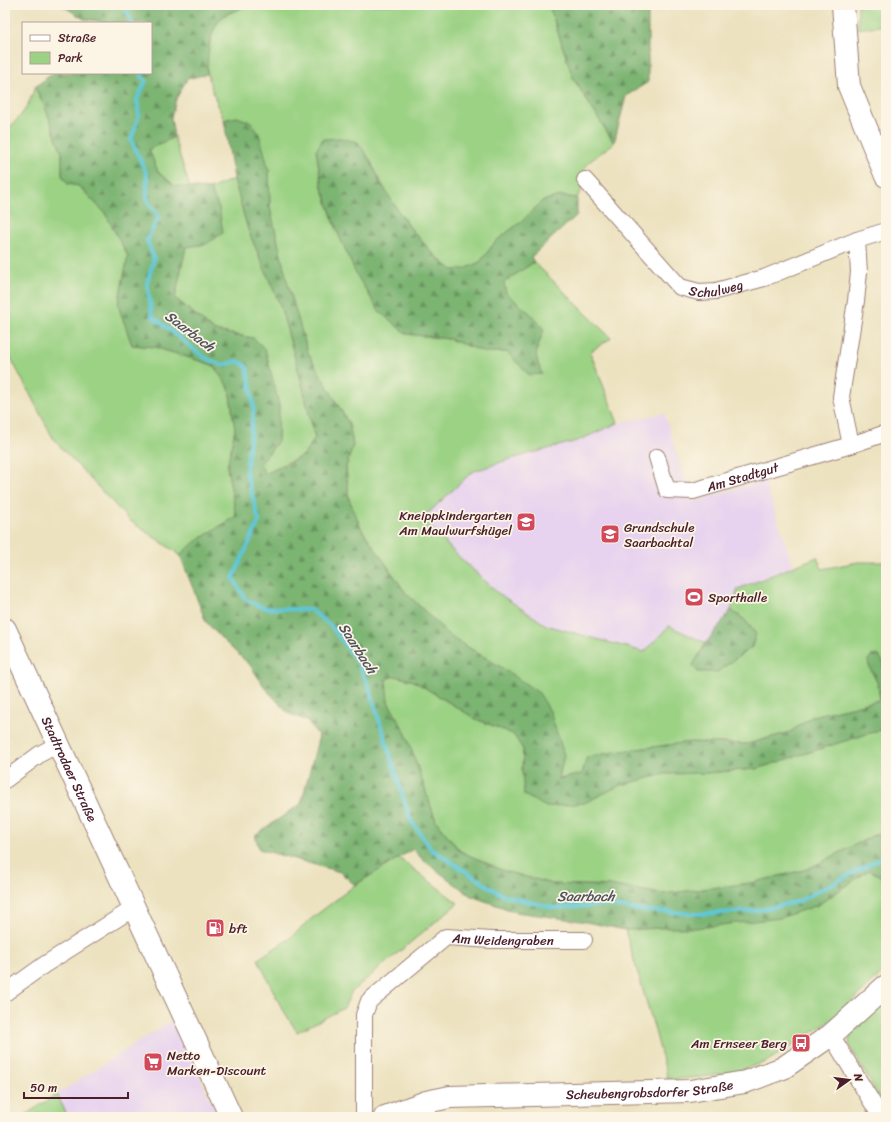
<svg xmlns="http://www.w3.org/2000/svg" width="891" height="1122" viewBox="0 0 891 1122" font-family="Sriracha,sans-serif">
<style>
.built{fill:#e7d2ef}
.green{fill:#9bd284;stroke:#727858}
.forest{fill:url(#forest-firs);stroke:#636a4e}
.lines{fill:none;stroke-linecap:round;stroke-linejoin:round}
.stream{stroke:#5dc7d8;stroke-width:4}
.street-casing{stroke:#9b8076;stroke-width:18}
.secondary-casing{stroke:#9b8076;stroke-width:24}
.street{stroke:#fff;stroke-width:16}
.secondary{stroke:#fff;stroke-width:22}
.labels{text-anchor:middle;stroke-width:3.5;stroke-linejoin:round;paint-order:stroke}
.street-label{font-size:13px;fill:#4a1f2b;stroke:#fcf5e5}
.poi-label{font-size:13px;fill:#4a1f2b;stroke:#fcf5e5;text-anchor:start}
.water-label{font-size:14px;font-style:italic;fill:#50515f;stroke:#fcf5e5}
</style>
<defs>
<pattern id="forest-firs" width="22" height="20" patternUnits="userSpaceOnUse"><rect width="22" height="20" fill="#7cb472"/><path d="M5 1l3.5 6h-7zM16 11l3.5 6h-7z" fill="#68925e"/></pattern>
</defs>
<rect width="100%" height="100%" fill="#fcf5e5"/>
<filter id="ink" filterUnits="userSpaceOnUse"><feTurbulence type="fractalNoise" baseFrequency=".025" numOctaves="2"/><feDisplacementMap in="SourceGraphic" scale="8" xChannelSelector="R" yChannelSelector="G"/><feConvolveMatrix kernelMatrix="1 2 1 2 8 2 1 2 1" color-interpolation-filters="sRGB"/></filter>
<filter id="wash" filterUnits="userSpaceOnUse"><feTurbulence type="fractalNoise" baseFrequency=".012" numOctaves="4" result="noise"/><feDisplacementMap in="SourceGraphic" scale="16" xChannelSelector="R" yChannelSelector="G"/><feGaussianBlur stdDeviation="0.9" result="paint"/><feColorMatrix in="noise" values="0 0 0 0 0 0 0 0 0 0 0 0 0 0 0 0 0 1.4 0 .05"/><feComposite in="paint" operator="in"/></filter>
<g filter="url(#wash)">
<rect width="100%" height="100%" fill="#ece2c0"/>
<g class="built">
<path d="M664,413l28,89 72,-22 29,86 -55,23 -7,21 -25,33 -37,-17 -25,26 -98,-27 -48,-32 -45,-42 -30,-34 49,-45 35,-12 70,-19 41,-18z"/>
<path d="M173,1020l45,97h-150l-11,-23z"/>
</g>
<g class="green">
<path d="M244,5h305l24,73 41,65 -25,19 -5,8v15l-7,13 -16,-2 -19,5 -20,20 -26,20 -16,21 -15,7 -13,1c-36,-29 -63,-68 -82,-110l-54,-10 6,37 15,44 69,103 43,5 35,13h23l22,22h13c-9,-20 -6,-25 2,-44l-12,-15 -27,-22 -1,-11 30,-20 77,76 -21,14 28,71 -41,18 -70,19 -35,12 -49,46 30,33 45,42 48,32 98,27 25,-26 37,17 -13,22 24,7 35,-25 -7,-27 -14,-10 7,-21 79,-32 5,12 36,-7h28v104l-8,-11 -9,11 9,18 2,16 -67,16 -23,16 -43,12 -57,-2 -75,10 -28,5 -5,17 -23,5 -58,-112 -50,-30 -46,-45 -44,-64 -12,-29 -3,-32 7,-22 -4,-21 -41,-71 -21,-72 -17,-73 -1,-38 -32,-53 -13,3c-6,-15 -13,-30 -16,-45 -4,-15 2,-47 15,-58 6,-6 16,-5 21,-12z"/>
<path d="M858,5h28v20l-28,4z"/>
<path d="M35,87l10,20 17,46v22l6,9 11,2 26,27 23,43 -10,49 14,40 22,2 59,18 16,23 6,41 -8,38 9,49 -41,26 -15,13 -51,-35 -75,-80 -49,-93v-216c16,-13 24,-25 30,-44z"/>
<path d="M174,137l16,51 -15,-2 -17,-14 -9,-23z"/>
<path d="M234,179l14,51 32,75 20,71 15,62 -11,17 -26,12 -13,8 -5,-11 18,-23 1,-36 -14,-56 -12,-11 -38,-7 -40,-33 11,-51 20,-3 13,-36 -9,-19z"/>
<path d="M395,676l19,5 62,38 37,15 10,15 -1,22 62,32 37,-18 44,-11 41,-1 50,-4 130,-41v101l-78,40 -57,14 -88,11 -49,-8 -61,-2 -49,-13 -44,-20 -24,-30 -30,-87 -18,-32 -3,-23z"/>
<path d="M399,858l59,45 -106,88 -8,17 -47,24 -18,-29 -21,-44 31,-20 22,-20 44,-34z"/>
<path d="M869,869l17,10v91l-51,48 -69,44 -29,9 -27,5 -42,4 -14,-53 -29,-97 32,-2 161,-23z"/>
<path d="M886,1000v109l-34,-59 -3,-8 2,-10z"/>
<path d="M57,1094l11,23h-45l2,-2z"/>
</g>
<g class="forest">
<path d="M61,5h79l2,2 14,-2h88c-5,7 -16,6 -22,12 -14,15 -14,38 -15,57l-20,5 -11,20 -5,19 3,19 -25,12 9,23 17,14 35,3 9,19 4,25 -17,11 -20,3 -11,51 40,33 38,7 12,11 14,56 -1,36 -18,23 5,10 39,-19 11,-17 -15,-62 -20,-71 -32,-75 -14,-51 -10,-59 13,-3 14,5 8,12 10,36 1,38 17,73 21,72 41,71 4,21 -7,22 3,32 12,29 44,64 46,45 50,30 38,26 11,18 14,44 -5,24 23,-5 5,-17 28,-5 75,-10 58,2 42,-12 23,-16 67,-16 -2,-16 -9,-18 -1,-6 4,-5h6l8,11v62l-130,41 -50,4 -41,1 -44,11 -37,18 -38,4 -22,-12 -2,-24 1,-22 -10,-15 -37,-15 -62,-38 -19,-5 -9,3 2,23 18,32 30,87 24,30 44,20 49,13 61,2 49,8 88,-11 57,-14 78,-40v50l-17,-9 -51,35 -38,13 -84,10h-39l-32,2 -44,-9 -65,-9 -45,-16 -48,-36 -10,-11 -58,36 -15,-13 -81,-23 -4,-14 46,-31 18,-68 -12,-15 -19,-8 -22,-24 -16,-24 -24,-22 -20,-21 -26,-67 15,-13 41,-26 -9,-49 8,-38 -6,-41 -16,-23 -59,-18 -22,-2 -14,-40 10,-49 -23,-43 -26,-27 -11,-2 -6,-9v-22l-17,-46 -10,-20 14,-11 7,-3h95v-50h-50l-2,-2 -15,-2z"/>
<path d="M549,5h95l4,6v71l-22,14 -12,47 -41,-65z"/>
<path d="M340,138l18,4 12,18 9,20 27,43 30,34 16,13 13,-1 15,-7 16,-21 26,-20 20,-20 19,-5 16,2v17l-46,42 3,5 -30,20 2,11 26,22 12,15c-8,20 -11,24 -2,44l-13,1 -22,-23h-23l-35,-13 -43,-5 -27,-23 -23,-37 -19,-43 -15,-44 -6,-37 7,-11z"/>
<path d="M731,610l14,10 11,14 -4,13 -35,25h-19l-5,-7 13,-22z"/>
</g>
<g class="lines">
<g class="stream">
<path d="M124,5l8,18"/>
<path d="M139,73l7,8 -9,19 2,15 -8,25 16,35v26l12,15 -12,24 7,19 -7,24 5,33 53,42 17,7 16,-4 9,6 7,41 -8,64 13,49 -26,57 13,22 19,8 46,2 20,16 25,34 12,24 42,135 21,30 71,46 52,13 51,-3 34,5 59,4 56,-3 43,-9 89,-46"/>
</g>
</g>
</g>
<g filter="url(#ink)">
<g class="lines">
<defs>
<g id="street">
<path id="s1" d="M585,180l95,107 19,5 17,-1 48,-13 93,-38 29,-9"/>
<path d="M851,445l-10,-48 15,-96 3,-29 -2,-32"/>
<path id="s2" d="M657,457l10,33 26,1 158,-46 35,-12"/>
<path d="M5,780l35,-26 18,-10"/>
<path d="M5,993l39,-28 90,-57"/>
<path d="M831,1035l50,82"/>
<path d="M420,1104l9,13"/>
<path id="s3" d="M364,1117v-102l5,-14 77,-64 45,3h93"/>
</g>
<g id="secondary">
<path d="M843,5l6,81 37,90"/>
<path id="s4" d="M5,629l226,488"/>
<path id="s5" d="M385,1117l41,-15 24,-5 240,-6 55,-9 38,-14 48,-33 55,-49"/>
</g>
</defs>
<use href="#street" class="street-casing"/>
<use href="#secondary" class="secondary-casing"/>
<use href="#street" class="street"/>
<use href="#secondary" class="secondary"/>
</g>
</g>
<defs>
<symbol id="school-square" viewBox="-11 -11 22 22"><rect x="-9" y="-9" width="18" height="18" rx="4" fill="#d1495b" stroke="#fcf5e5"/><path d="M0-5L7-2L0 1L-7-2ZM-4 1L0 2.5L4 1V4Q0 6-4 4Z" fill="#fff"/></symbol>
<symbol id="stadium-square" viewBox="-11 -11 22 22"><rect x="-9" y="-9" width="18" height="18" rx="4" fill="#d1495b" stroke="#fcf5e5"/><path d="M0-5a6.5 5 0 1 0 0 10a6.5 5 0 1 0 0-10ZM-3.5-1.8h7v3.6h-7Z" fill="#fff"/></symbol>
<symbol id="fuel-square" viewBox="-11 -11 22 22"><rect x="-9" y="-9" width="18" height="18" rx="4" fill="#d1495b" stroke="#fcf5e5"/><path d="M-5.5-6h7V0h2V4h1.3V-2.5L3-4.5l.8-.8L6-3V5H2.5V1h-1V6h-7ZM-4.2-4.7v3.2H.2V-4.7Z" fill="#fff"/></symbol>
<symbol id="bus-square" viewBox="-11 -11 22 22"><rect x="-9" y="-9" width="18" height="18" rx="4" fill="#d1495b" stroke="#fcf5e5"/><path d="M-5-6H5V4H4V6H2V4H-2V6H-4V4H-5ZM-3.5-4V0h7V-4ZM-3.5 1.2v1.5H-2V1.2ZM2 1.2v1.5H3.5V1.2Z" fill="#fff"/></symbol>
<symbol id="supermarket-square" viewBox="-11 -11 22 22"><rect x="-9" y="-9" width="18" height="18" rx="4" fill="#d1495b" stroke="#fcf5e5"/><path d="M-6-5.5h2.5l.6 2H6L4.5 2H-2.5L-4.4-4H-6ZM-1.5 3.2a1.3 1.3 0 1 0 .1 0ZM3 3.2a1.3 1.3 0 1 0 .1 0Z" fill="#fff"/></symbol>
</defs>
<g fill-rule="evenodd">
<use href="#school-square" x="515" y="511" width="22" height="22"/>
<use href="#school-square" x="599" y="523" width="22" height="22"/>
<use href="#stadium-square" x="683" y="586" width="22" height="22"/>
<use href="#fuel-square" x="204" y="917" width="22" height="22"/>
<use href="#bus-square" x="790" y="1032" width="22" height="22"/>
<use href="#supermarket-square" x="142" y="1051" width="22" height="22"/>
</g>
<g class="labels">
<g class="street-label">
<text dy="5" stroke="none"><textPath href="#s1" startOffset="180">Schulweg</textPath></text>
<text dy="5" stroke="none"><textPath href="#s2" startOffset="112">Am Stadtgut</textPath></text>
<text dy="5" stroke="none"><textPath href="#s4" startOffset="154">Stadtrodaer Straße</textPath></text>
<text dy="5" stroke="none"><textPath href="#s3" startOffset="274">Am Weidengraben</textPath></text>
<text dy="5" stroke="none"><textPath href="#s5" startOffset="268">Scheubengrobsdorfer Straße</textPath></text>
</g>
<g class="poi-label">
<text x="512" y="520" text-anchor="end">Kneippkindergarten<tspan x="512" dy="15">Am Maulwurfshügel</tspan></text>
<text x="624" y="532">Grundschule<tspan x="624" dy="15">Saarbachtal</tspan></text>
<text x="708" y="602">Sporthalle</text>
<text x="229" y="933">bft</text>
<text x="787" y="1048" text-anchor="end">Am Ernseer Berg</text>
<text x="167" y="1060">Netto<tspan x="167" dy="15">Marken-Discount</tspan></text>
</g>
<g class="water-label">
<text transform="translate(190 331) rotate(37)" y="5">Saarbach</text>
<text transform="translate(358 648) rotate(57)" y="5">Saarbach</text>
<text x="586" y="901">Saarbach</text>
</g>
</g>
<rect width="891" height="1122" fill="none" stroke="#fcf5e5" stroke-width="20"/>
<rect x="22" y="22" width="130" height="52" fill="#fcf5e5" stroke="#b59f9b"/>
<rect x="30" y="35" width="20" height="6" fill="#ffffff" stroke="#b59f9b"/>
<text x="58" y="42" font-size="12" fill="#4a1f2b">Straße</text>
<rect x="30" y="52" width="20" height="12" fill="#9bd284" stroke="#b59f9b"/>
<text x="58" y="62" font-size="12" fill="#4a1f2b">Park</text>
<g transform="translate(849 1080) rotate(76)" stroke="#fcf5e5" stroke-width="3" paint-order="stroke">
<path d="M0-3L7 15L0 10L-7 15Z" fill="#4a1f2b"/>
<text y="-6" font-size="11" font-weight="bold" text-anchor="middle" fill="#4a1f2b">N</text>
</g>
<path d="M24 1092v6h104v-6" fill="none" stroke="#4a1f2b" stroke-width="2"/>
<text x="30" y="1092" font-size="12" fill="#4a1f2b" stroke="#fcf5e5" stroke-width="3" paint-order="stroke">50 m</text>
</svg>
